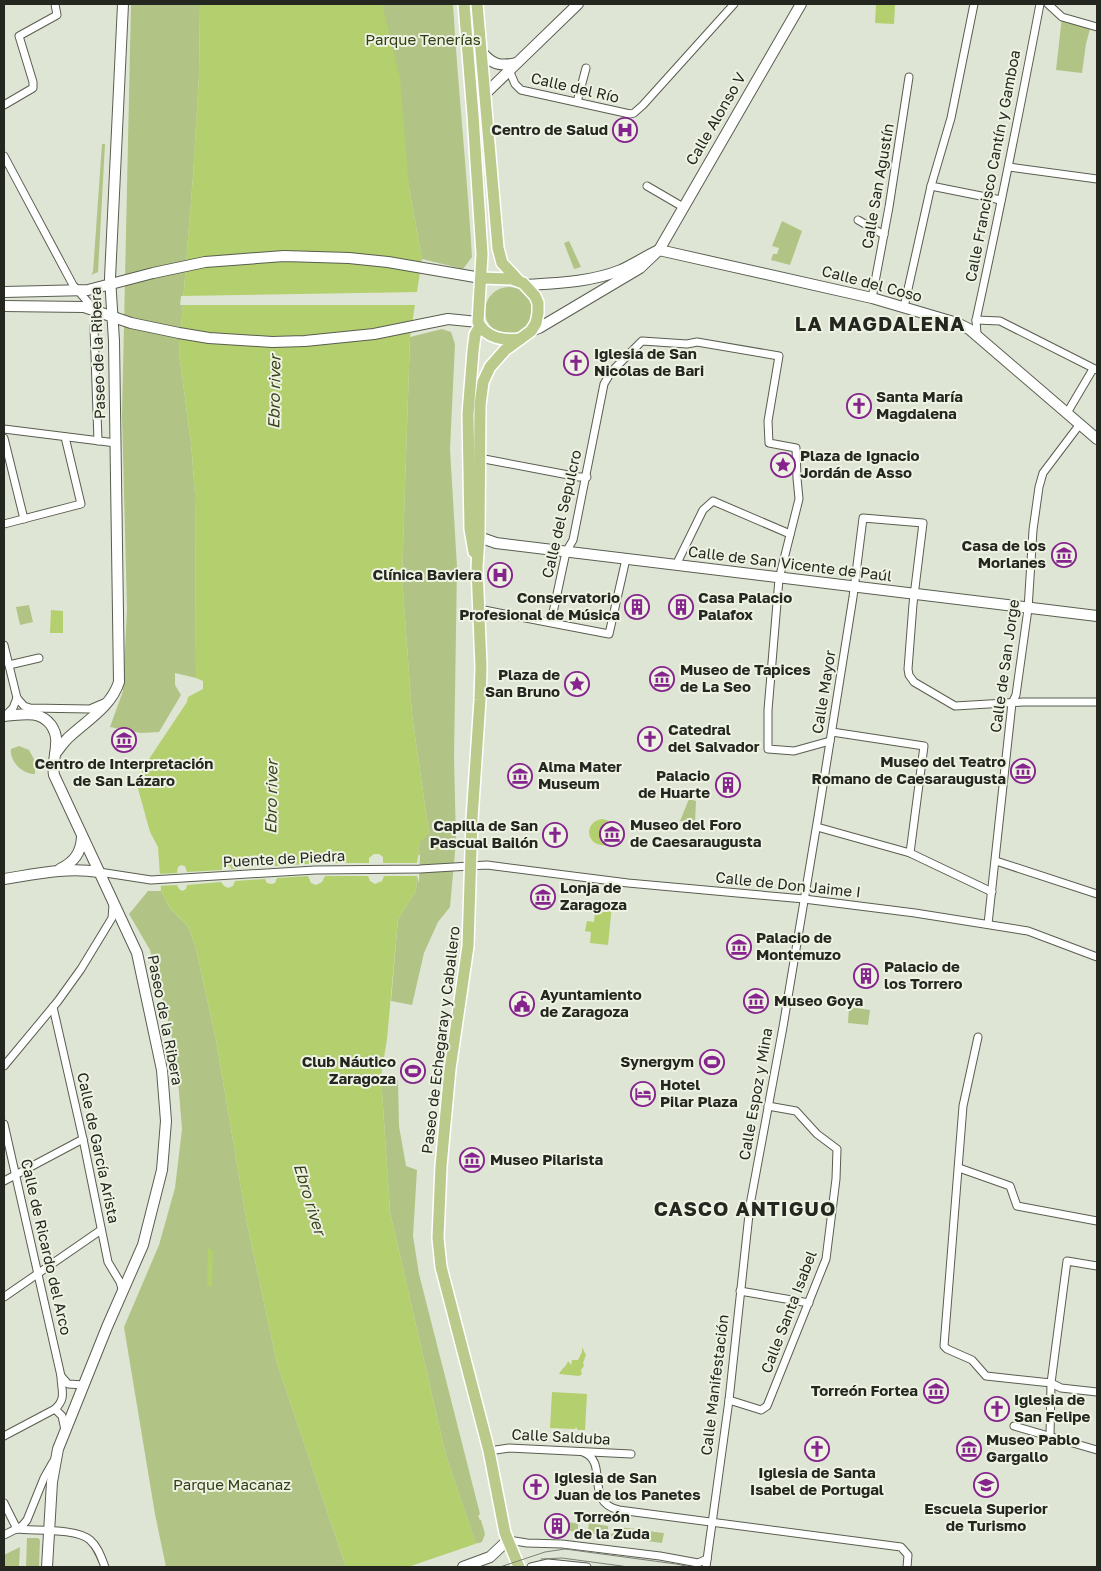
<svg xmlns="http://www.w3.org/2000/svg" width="1101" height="1571" viewBox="0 0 1101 1571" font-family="'Golos Text',sans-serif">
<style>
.green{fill:#b1c485}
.water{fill:#b3cf6e}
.pier{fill:#dfe5d5}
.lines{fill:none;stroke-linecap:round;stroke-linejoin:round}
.street-casing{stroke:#595e50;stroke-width:9}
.secondary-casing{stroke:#595e50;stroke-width:12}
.primary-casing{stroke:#fff;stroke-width:14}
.street{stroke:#fff;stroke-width:7}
.secondary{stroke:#fff;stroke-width:10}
.primary{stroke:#baca8b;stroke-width:11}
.tram{stroke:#7d8076;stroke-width:1}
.labels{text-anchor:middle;stroke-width:4;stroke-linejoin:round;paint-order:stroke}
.park-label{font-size:15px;fill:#323d14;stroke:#edf2e2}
.street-label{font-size:15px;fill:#242620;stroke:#edf2e2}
.poi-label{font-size:15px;font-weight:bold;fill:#242620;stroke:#edf2e2;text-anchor:start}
.water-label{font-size:16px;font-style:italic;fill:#39441c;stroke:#edf2e2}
.district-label{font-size:20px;font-weight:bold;letter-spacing:1px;fill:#242620;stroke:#edf2e2}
</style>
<rect width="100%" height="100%" fill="#dfe5d5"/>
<g class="green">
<path d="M131,4h69l-1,72 -6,100 -14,177 12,90 4,50 1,185 -21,-5v12l6,10 -22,37 -18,1 -31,-6 13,-36 4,-82 -5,-193z"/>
<path d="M382,4h71c5,84 14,168 19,253l-9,12 -41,-10 -13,-71z"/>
<path d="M1062,17l29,8 -5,19 -4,29 -26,-3z"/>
<path d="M102,144h3l-7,128 -7,3 2,-3z"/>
<path d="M782,221l20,10 -12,34 -19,-5 2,-6h4l2,-6 -7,-2z"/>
<path d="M569,241l12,26 -7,2 -10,-26z"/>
<circle cx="509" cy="311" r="24"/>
<path d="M442,329l9,3 4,12 -5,105 7,118 -3,190 2,84 -6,66 -12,15 -14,31 -12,52 -21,-4 7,-82 18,-28 3,-49 10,-9 -17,-118 -10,-138 8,-240z"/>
<path d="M29,605l4,17 -13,3 -4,-18z"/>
<path d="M19,746l10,4 6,11v13c-12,1 -26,-13 -24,-25z"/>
<path d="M689,799l7,2 -1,23 -15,-3z"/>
<path d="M148,891h13l9,17 18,18 8,22 20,92 31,183 30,140 69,204h-180l-11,-53 -31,-187 35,-82 16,-57 7,-59 -5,-61 -7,-40 -20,-78 -21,-36z"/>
<path d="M849,1007l21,3 -2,15 -20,-2z"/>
<path d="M381,1076l17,4 1,46 7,40 11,4 -4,66 6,38 61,240 -2,2 2,4h1l4,14 -3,8 -6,2 -30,-88 -56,-244z"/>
<path d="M562,1522l16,1v6l5,3 5,-3 1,-6 19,3v5l3,3 5,-2 1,-5 19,2 1,6 4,3 4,-2 2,-5 17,2 -2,10 -100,-13z"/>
<path d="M27,1538h11l2,2 -1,27h-13z"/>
<path d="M20,1547l-1,20h-15v-12z"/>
</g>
<g class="water">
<path d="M200,4h182l18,74 9,110 13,71 -12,78 -8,240 10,138 17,118 -10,10 -3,48 -18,28 -11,120 -6,37 9,136 56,244 38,111h-138l-69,-204 -30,-140 -31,-183 -20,-92 -8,-22 -18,-18 -9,-17 -3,-44 -8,-15 -13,-47 8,-20 42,-63 1,-5 15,-8v-8l-7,-3 -1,-185 -4,-50 -12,-90 14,-177 6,-100z"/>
<path d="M876,4l19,1 -1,19 -19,-1z"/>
<path d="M51,610l12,1v22h-13z"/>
<path d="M603,819l6,2 -8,11 6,13c-21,3 -25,-24 -4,-26z"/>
<path d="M609,904l3,1 -4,40 -18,-2 1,-11 -6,-1 2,-10 7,1 1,-11 13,1z"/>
<path d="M208,1248l5,3 -1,36 -5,-2z"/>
<path d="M582,1347l4,8 -3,8 1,3 -3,4 1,4 -3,2 -20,-2c3,-6 8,-8 9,-13l3,4 1,-5h6l4,-8z"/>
<path d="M552,1392l35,2 -2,36h-7l-2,-3 -1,2 -25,-1z"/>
</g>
<g class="pier">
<path d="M419,292l-2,13h-237l1,-9z"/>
<path d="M374,854h5l4,3v6h34l1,-7 2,-2 -1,29 -2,-7h-33l-2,5 -7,3 -5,-3 -2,-5h-43l-3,6 -6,3 -5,-2 -3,-7 -31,2 -2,5 -3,1 -5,-1 -2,-4 -30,2 -2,5 -5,2 -4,-2 -3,-4 -34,3 -1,4 -4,2 -3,-2 -2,-4 -19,1 -1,-12 20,-1 1,-6 3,-2 4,1 2,6 35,-2v-3l8,-1 1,3 34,-3v-5l4,-2 4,1 2,6 47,-3h47v-5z"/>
<path d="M478,1543l8,24h-78z"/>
</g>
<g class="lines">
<defs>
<g id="street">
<path d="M1048,4l14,13 35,10"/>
<path d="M509,70l6,14 6,6 109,24 4,-1 9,-8 91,-101"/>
<path d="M577,102l9,-34"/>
<path d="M4,105l29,-17v-6l-14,-46 38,-21 -2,-11"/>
<path d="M4,156l69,129 21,24"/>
<path d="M1009,167l88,12"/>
<path d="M647,186l36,21"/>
<path d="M931,186l70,14"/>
<path d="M858,220l26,15"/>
<path d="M872,298l17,-91 20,-130"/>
<path d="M904,307l27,-121 20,-68 23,-114"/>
<path d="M976,320l24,1 97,49"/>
<path d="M94,327l4,114"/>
<path d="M977,334l-1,-14c23,-105 44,-211 64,-316"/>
<path d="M1067,413l26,-44"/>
<path d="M4,429l112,14"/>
<path d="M4,438l20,81"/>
<path d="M479,458l100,19h8"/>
<path d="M4,524l77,-20 -16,-67"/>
<path d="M676,565l27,-55 10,-9 77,33"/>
<path d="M479,609l130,25 17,-75"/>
<path d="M551,622l15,-70 7,-12 31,-156 7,-12 31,-31 45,3 10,-2 82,14 -11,65 1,22 27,5 1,30 2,21 -20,80 -11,131v39l26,2 36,-10"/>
<path d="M4,645l13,53 7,8 6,2 60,1 14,-6"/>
<path d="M9,665l30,-7"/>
<path d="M5,716l8,-8 4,-10"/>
<path d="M832,732l92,14 -14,107"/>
<path d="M817,827l93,26 82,39"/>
<path d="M996,861l101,33"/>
<path d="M99,872l52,8 164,-10 105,-1 67,-4 141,18 176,16 111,14 113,18 69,26"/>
<path d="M988,924l24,-221 4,-8 12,-86 5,-79 6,-43 4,-14 37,-49"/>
<path d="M53,1007l30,132 25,123 12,20 3,10"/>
<path d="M978,1037l-15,69 -19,240 3,3 25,11 14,16 65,7 10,5 36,4"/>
<path d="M4,1066l54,-65 23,-32 31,-51 1,-13"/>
<path d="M4,1124l57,252c0,14 6,22 -6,33l-51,27"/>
<path d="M959,1168l51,18 7,20 80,15"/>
<path d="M4,1181l79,-42"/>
<path d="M740,1291l69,12"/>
<path d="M4,1297l97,-67"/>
<path d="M61,1376l7,8 16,1"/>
<path d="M729,1400l32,10 6,-4 59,-147 10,-80 1,-30 -20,-15 -21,-23 -28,-5"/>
<path d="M55,1409l7,7 3,14"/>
<path d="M1014,1426l83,24"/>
<path d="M1050,1436l1,-53 16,-122 30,5"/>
<path d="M489,1451l20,-3 122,6"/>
<path d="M583,1452c27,10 0,50 36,58l282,37 7,8 -1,12"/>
<path d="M4,1503l13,26"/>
<path d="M17,1529c18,2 60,-1 73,11 8,7 11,17 15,27"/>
<path d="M4,1535l18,-9 5,-6 17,-42 9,-16"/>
<path d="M508,1540l19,3 35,1 98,12 38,7 9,-4"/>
<path d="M531,1567l17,-4 39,4"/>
<path d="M706,1567l23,-167 21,-195 33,-178 35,-210 35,-220 10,-79 60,5 -10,81 -5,65 1,6 5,7 41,24 68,-4h74"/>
</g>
<g id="secondary">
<path d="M481,51c10,13 19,16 35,12"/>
<path d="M473,115l5,-11 7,-10 93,-90"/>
<path d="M526,285c32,-2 65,-3 95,-15 13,-6 25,-14 38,-20l213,48 85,25 12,6 128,110"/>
<path d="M4,292l84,-2 65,-17 52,-11 79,-6 65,2 39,4 93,16"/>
<path d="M4,306l80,1 47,16 48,10 30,5 63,4 33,-1 69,-7 74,-15 30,3"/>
<path d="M531,331l8,-3 101,-60 19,-18 142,-246"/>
<path d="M475,531l4,6 17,6 601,73"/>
<path d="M4,716c17,-1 35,-7 47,9 4,6 6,12 5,19 0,11 -4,20 -2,31l83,178 25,117 4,51 -4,49 -19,75 -36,82 -49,122 -6,33 -5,85"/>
<path d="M55,754c4,-5 8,-11 13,-16 18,-17 43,-31 51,-56l-5,-341 -4,-63 13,-274"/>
<path d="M60,869c14,-7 21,-16 22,-32"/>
<path d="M4,879c32,-5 62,-12 95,-7"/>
<path d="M463,1567l27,-10 18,-17"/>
</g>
<g id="primary">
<path d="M464,4l9,111 9,139 -4,68c8,16 26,19 42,17"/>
<path d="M477,4l21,244 4,15 16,17"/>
<path d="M481,278l31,1 11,4 12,13 3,7v10l-2,10 -5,8 -26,19 -15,17 -7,15 -3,23 -1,132 -2,30 4,100 -1,33 -8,119 -4,127 -18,123 -9,97 -3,72 3,29 48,184 16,82 14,34"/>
<path d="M474,552l-4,-23 -2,-115 5,-63 2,-16 5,-9"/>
</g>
</defs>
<use href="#street" class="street-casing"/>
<use href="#secondary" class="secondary-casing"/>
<use href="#primary" class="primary-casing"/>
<use href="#street" class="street"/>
<use href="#secondary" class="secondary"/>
<use href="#primary" class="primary"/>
<g class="tram">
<path d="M541,1559l21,-1 67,9"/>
<path d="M500,1567l45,-15 20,-3 111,15 15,3"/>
</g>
</g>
<defs>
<symbol id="hospital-ring" viewBox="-11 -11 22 22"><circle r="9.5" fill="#edf2e2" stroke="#85248d" stroke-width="1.5"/><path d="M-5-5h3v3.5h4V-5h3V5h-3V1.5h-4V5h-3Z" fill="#85248d"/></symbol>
<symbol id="church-ring" viewBox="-11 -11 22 22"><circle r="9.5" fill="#edf2e2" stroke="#85248d" stroke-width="1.5"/><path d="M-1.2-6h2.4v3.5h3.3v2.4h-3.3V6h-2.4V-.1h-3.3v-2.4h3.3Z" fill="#85248d"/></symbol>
<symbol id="sight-ring" viewBox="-11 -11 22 22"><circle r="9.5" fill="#edf2e2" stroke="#85248d" stroke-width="1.5"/><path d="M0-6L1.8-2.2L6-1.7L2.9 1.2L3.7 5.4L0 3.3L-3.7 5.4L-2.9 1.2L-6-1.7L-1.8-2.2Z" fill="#85248d"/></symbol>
<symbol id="museum-ring" viewBox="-11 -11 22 22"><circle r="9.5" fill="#edf2e2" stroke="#85248d" stroke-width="1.5"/><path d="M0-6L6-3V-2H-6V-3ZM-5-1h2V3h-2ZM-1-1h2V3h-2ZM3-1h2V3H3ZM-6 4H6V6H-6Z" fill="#85248d"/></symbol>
<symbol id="building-ring" viewBox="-11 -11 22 22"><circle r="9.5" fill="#edf2e2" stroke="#85248d" stroke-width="1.5"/><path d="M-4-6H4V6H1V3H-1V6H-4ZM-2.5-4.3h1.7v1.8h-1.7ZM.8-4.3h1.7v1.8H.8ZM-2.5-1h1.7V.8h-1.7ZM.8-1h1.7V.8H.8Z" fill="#85248d"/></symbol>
<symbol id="civic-ring" viewBox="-11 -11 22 22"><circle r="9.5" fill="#edf2e2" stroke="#85248d" stroke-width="1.5"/><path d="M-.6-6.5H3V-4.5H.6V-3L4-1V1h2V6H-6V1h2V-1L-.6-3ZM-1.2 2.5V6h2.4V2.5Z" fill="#85248d"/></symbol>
<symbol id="stadium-ring" viewBox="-11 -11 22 22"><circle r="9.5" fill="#edf2e2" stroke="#85248d" stroke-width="1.5"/><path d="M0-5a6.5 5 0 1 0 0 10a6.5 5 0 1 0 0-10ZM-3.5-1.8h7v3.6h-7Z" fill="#85248d"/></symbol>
<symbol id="hotel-ring" viewBox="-11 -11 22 22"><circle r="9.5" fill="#edf2e2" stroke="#85248d" stroke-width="1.5"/><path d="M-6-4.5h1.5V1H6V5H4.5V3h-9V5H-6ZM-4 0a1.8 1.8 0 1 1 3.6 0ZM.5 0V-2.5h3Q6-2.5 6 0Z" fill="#85248d"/></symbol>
<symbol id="university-ring" viewBox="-11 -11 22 22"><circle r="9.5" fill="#edf2e2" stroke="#85248d" stroke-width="1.5"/><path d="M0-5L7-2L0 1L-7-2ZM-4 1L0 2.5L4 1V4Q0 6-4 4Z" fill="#85248d"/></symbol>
</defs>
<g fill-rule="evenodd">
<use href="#hospital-ring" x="611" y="116" width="28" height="28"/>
<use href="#church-ring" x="562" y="349" width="28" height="28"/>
<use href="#church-ring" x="845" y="392" width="28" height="28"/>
<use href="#sight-ring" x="769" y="451" width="28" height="28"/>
<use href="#museum-ring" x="1050" y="541" width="28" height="28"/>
<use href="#hospital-ring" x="486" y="561" width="28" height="28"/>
<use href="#building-ring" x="623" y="593" width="28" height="28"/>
<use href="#building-ring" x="667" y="593" width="28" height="28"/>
<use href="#museum-ring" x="648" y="665" width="28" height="28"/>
<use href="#sight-ring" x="563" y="670" width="28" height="28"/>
<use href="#church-ring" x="636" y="725" width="28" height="28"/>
<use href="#museum-ring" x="110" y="726" width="28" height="28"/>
<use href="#museum-ring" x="1009" y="757" width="28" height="28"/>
<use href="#museum-ring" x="506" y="762" width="28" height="28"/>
<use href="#building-ring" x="714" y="771" width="28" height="28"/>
<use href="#museum-ring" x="598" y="820" width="28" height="28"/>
<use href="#church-ring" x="541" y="821" width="28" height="28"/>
<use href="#museum-ring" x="529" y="883" width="28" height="28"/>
<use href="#museum-ring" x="725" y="933" width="28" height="28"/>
<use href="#building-ring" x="852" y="962" width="28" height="28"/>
<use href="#museum-ring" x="742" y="987" width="28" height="28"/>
<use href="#civic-ring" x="508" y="990" width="28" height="28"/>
<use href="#stadium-ring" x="698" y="1048" width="28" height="28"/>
<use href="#stadium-ring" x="399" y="1057" width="28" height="28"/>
<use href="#hotel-ring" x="629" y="1080" width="28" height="28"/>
<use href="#museum-ring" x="458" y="1146" width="28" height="28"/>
<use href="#museum-ring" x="922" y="1377" width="28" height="28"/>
<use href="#church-ring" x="983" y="1395" width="28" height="28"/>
<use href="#church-ring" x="803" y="1435" width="28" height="28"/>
<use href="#museum-ring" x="955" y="1435" width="28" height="28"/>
<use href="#university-ring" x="972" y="1471" width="28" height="28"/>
<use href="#church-ring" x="522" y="1473" width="28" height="28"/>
<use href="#building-ring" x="543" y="1512" width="28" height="28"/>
</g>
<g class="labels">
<g class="park-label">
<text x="423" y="45">Parque Tenerías</text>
<text x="232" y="1490">Parque Macanaz</text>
</g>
<g class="street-label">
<text transform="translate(575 88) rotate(13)" y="5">Calle del Río</text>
<text transform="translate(716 119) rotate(-60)" y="5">Calle Alonso V</text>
<text transform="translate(993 166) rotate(-79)" y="5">Calle Francisco Cantín y Gamboa</text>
<text transform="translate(878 186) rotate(-80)" y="5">Calle San Agustín</text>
<text transform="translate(872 284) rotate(15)" y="5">Calle del Coso</text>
<text transform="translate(98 353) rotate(-92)" y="5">Paseo de la Ribera</text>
<text transform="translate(562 514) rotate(-77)" y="5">Calle del Sepulcro</text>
<text transform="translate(790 564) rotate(7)" y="5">Calle de San Vicente de Paúl</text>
<text transform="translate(1005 666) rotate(-82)" y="5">Calle de San Jorge</text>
<text transform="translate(824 692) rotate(-81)" y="5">Calle Mayor</text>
<text transform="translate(284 859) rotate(-3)" y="5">Puente de Piedra</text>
<text transform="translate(788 885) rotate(6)" y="5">Calle de Don Jaime I</text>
<text transform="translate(165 1020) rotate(79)" y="5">Paseo de la Ribera</text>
<text transform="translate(441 1040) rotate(-83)" y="5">Paseo de Echegaray y Caballero</text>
<text transform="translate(756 1094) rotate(-80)" y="5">Calle Espoz y Mina</text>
<text transform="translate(98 1148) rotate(78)" y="5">Calle de García Arista</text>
<text transform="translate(46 1247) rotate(77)" y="5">Calle de Ricardo del Arco</text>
<text transform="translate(789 1312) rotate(-69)" y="5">Calle Santa Isabel</text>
<text transform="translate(715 1385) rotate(-83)" y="5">Calle Manifestación</text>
<text transform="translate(561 1437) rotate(3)" y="5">Calle Salduba</text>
</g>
<g class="poi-label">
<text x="608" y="135" text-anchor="end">Centro de Salud</text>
<text x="594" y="359">Iglesia de San<tspan x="594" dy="17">Nicolas de Bari</tspan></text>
<text x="876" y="402">Santa María<tspan x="876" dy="17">Magdalena</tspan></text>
<text x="800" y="461">Plaza de Ignacio<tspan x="800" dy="17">Jordán de Asso</tspan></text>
<text x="1046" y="551" text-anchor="end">Casa de los<tspan x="1046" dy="17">Morlanes</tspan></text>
<text x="482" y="580" text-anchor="end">Clínica Baviera</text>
<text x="620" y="603" text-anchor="end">Conservatorio<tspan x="620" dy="17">Profesional de Música</tspan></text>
<text x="698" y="603">Casa Palacio<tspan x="698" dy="17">Palafox</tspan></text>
<text x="680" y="675">Museo de Tapices<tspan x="680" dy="17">de La Seo</tspan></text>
<text x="560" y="680" text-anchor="end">Plaza de<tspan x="560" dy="17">San Bruno</tspan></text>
<text x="668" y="735">Catedral<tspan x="668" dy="17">del Salvador</tspan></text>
<text x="1006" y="767" text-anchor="end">Museo del Teatro<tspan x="1006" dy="17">Romano de Caesaraugusta</tspan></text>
<text x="124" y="769" text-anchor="middle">Centro de Interpretación<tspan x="124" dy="17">de San Lázaro</tspan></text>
<text x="538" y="772">Alma Mater<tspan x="538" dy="17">Museum</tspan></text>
<text x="710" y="781" text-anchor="end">Palacio<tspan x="710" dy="17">de Huarte</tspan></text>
<text x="630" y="830">Museo del Foro<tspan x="630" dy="17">de Caesaraugusta</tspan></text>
<text x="538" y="831" text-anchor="end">Capilla de San<tspan x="538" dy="17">Pascual Bailón</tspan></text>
<text x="560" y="893">Lonja de<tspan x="560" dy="17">Zaragoza</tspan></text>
<text x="756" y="943">Palacio de<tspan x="756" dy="17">Montemuzo</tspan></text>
<text x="884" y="972">Palacio de<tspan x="884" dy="17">los Torrero</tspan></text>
<text x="540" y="1000">Ayuntamiento<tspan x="540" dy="17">de Zaragoza</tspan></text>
<text x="774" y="1006">Museo Goya</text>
<text x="396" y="1067" text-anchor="end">Club Náutico<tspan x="396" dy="17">Zaragoza</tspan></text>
<text x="694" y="1067" text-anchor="end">Synergym</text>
<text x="660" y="1090">Hotel<tspan x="660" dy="17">Pilar Plaza</tspan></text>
<text x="490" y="1165">Museo Pilarista</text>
<text x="918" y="1396" text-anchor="end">Torreón Fortea</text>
<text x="1014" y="1405">Iglesia de<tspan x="1014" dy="17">San Felipe</tspan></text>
<text x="986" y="1445">Museo Pablo<tspan x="986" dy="17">Gargallo</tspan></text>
<text x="817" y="1478" text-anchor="middle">Iglesia de Santa<tspan x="817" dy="17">Isabel de Portugal</tspan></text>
<text x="554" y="1483">Iglesia de San<tspan x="554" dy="17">Juan de los Panetes</tspan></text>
<text x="986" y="1514" text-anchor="middle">Escuela Superior<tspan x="986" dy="17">de Turismo</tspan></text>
<text x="574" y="1522">Torreón<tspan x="574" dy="17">de la Zuda</tspan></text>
</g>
<g class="water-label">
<text transform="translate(274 392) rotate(-89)" y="6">Ebro river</text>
<text transform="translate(271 797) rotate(-89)" y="6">Ebro river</text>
<text transform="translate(310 1199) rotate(73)" y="6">Ebro river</text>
</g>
<g class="district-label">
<text x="880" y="331">LA MAGDALENA</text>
<text x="745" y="1216">CASCO ANTIGUO</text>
</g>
</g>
<rect width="1101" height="1571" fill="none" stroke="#242620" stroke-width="10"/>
</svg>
